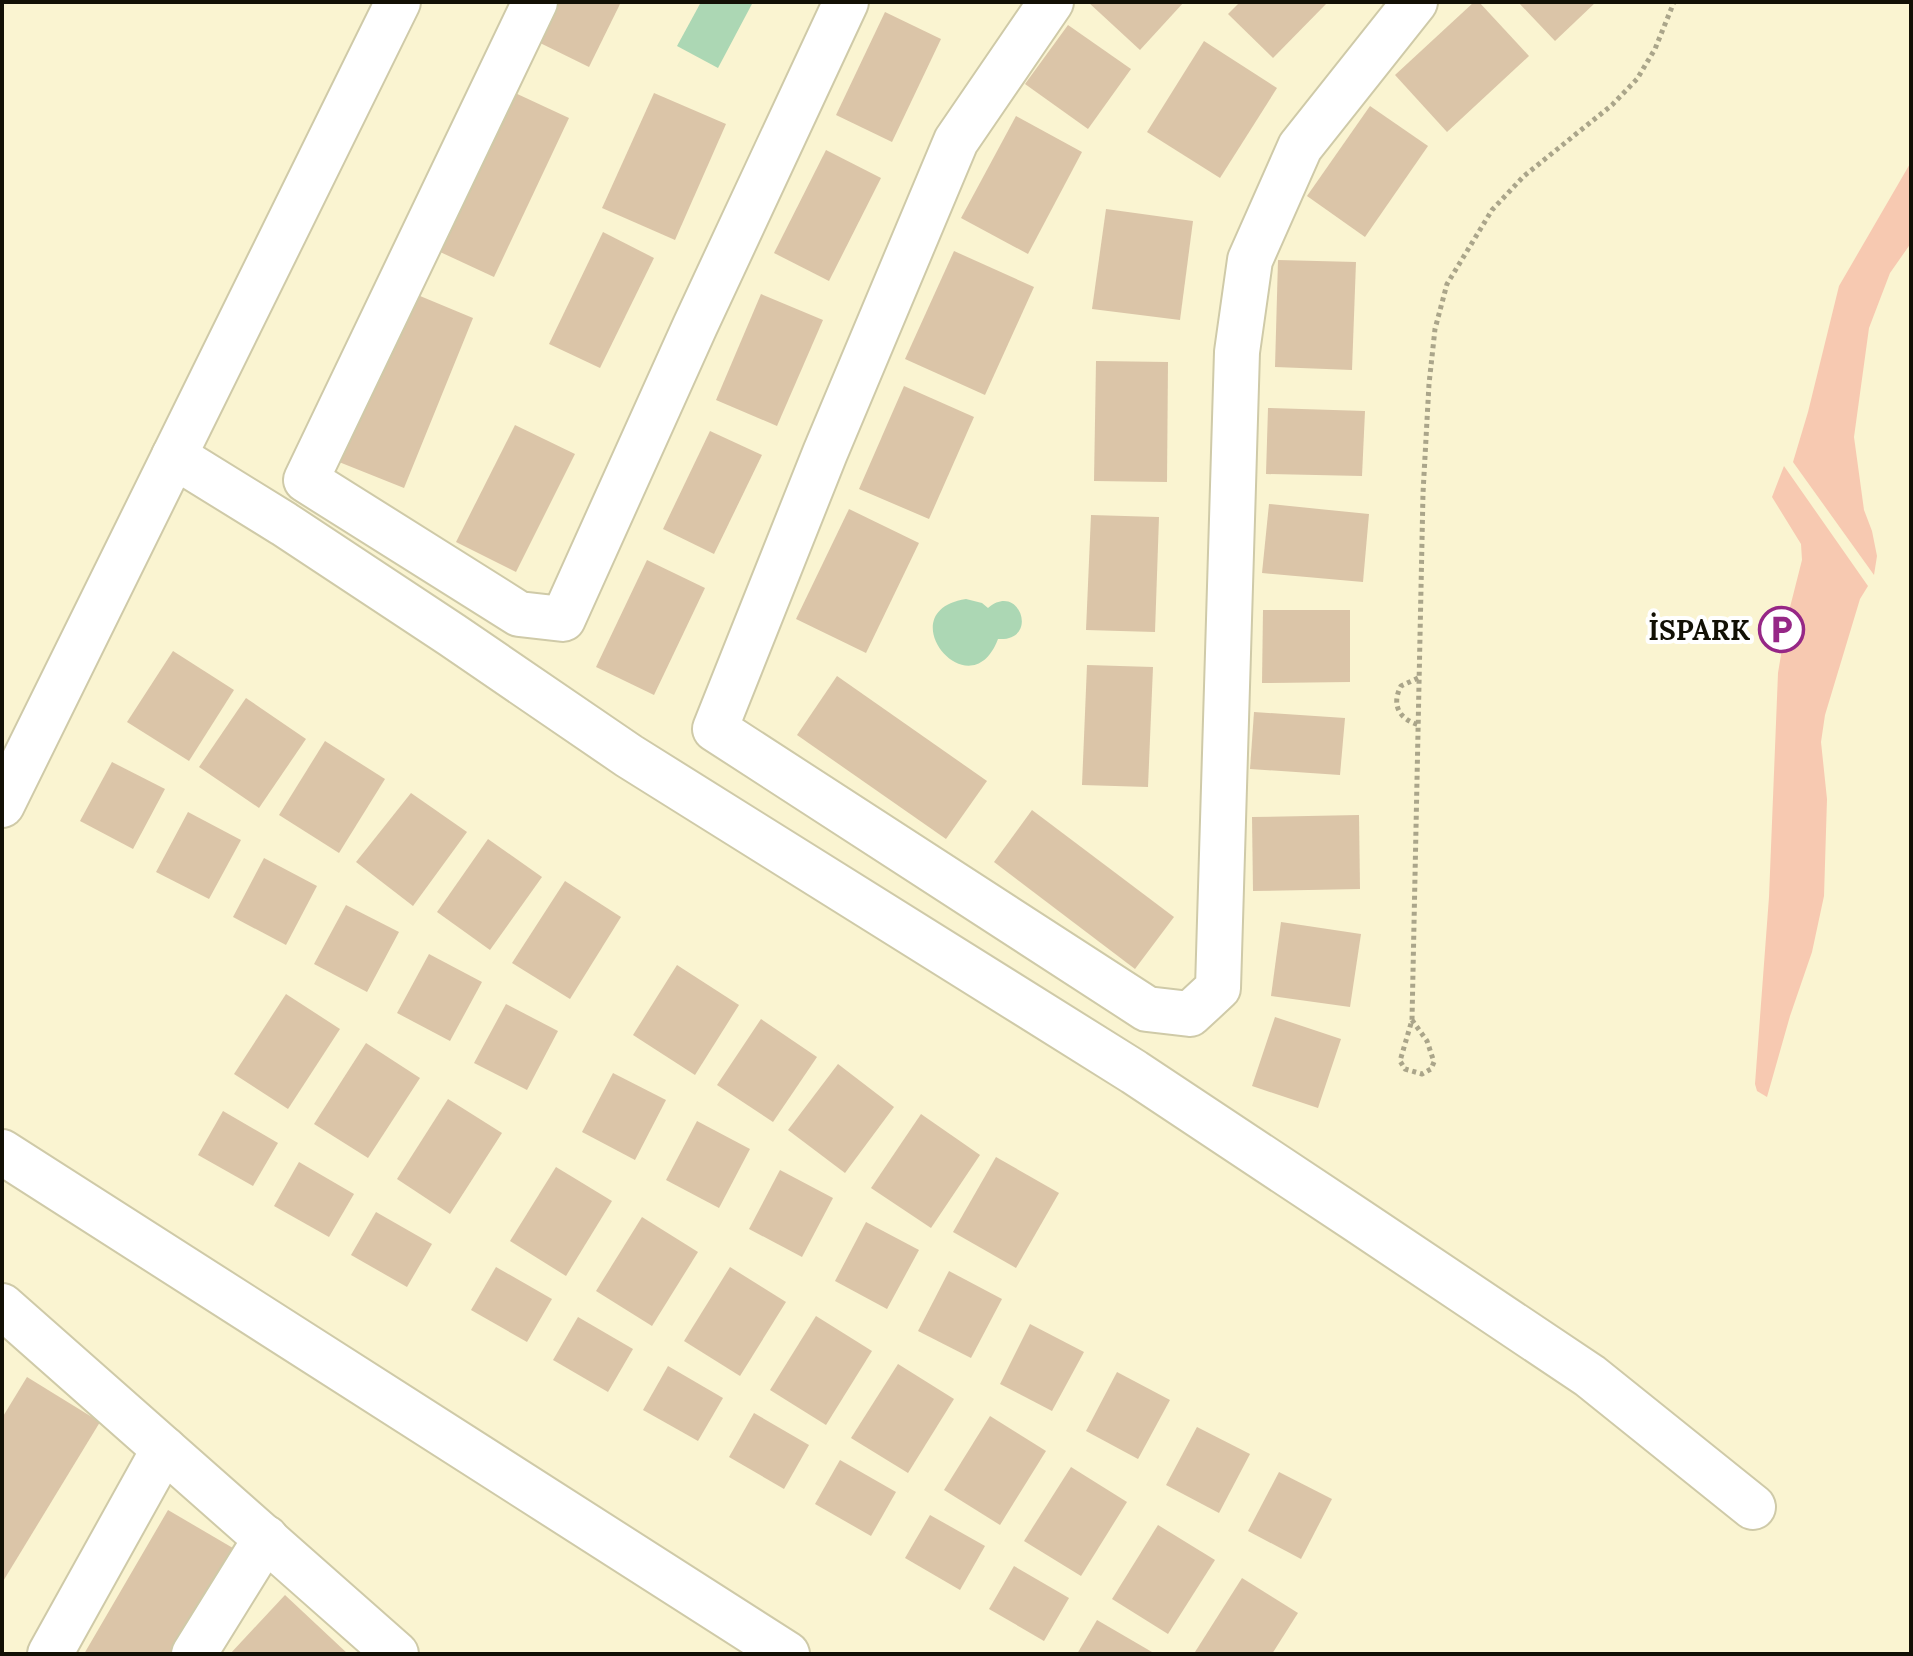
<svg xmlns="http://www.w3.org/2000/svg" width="1913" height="1656" viewBox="0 0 1913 1656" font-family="Lora,serif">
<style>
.green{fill:#f7c9b1}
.water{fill:#acd7b4}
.building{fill:#dbc5a8}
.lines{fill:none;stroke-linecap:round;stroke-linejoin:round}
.minor-casing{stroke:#cfcaa8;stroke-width:48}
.path{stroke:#aaa58a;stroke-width:5;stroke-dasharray:4 4;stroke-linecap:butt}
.minor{stroke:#fff;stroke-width:44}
.labels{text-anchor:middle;stroke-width:8;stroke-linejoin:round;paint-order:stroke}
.poi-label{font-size:28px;font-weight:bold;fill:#121005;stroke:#fff;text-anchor:end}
</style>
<rect width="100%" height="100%" fill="#faf4d1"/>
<g class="green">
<path d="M1911,162v81l-21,30 -21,55 -15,109 10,73 8,21 5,25 -3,19 -81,-113 15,-50 31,-126z"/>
<path d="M1784,466l84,120 -8,13 -35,116 -4,27 6,57 -3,97 -12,56 -22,64 -23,81 -10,-6 -2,-7 14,-187 9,-224 9,-54 15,-59 -1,-16 -29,-47z"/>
</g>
<g class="water">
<path d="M701,2h52l-35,66 -41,-22z"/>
<path d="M966,599l16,4 6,5c32,-27 52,34 10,31 -28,74 -111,-28 -32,-40z"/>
</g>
<g class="building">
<path d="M553,2h68l-32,65 -55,-27z"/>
<path d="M1088,2h96l-44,48z"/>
<path d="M1240,2h88l-55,56 -45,-44z"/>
<path d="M1474,2h5l50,54 -82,76 -52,-57z"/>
<path d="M1518,2h78l-41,39z"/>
<path d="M885,12l56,27 -49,103 -56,-27z"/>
<path d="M1068,25l63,44 -43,60 -63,-45z"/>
<path d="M1204,41l73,47 -57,90 -73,-46z"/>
<path d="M513,92l56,26 -75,159 -56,-26z"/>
<path d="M654,93l72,31 -51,116 -73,-32z"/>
<path d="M1370,106l58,40 -63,91 -58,-41z"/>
<path d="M1016,116l66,36 -54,102 -67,-36z"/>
<path d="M826,150l55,28 -52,103 -55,-28z"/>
<path d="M1106,209l87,12 -13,99 -88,-11z"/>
<path d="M603,232l51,26 -54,110 -51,-24z"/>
<path d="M954,251l80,36 -49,108 -80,-36z"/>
<path d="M1278,260l78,2 -4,108 -77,-3z"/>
<path d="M408,291l65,27 -69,170 -65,-26z"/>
<path d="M761,294l62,26 -46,106 -61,-26z"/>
<path d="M1096,361l72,1 -1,120 -73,-1z"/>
<path d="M904,386l70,31 -45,102 -70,-30z"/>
<path d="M1268,408l97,3 -3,65 -96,-2z"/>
<path d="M515,425l60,29 -59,118 -60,-30z"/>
<path d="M710,431l52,24 -48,99 -51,-25z"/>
<path d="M1269,504l100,10 -6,68 -101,-9z"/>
<path d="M849,509l70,34 -53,110 -70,-34z"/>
<path d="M1091,515l68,2 -4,115 -69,-2z"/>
<path d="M647,560l58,28 -51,107 -58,-28z"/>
<path d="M1263,610h87v72l-88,1z"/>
<path d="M173,651l61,39 -45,71 -62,-39z"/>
<path d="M1087,665l66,2 -5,120 -66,-2z"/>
<path d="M837,676l150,105 -41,58 -149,-104z"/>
<path d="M246,698l60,41 -47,69 -60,-41z"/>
<path d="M1254,712l91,6 -5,57 -90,-6z"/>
<path d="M325,741l60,38 -46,74 -60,-38z"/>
<path d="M112,762l53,27 -32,60 -53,-28z"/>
<path d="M411,793l56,39 -54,74 -57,-44z"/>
<path d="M1032,810l142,107 -39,52 -141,-107z"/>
<path d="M188,812l53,28 -32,59 -53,-27z"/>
<path d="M1359,815l1,74 -107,2 -1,-74z"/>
<path d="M488,839l54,38 -52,73 -53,-38z"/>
<path d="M264,858l53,28 -31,59 -53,-28z"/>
<path d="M565,881l56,36 -51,82 -58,-36z"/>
<path d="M346,905l53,27 -32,60 -53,-28z"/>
<path d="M1281,922l80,12 -11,73 -79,-11z"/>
<path d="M429,954l53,28 -32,59 -53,-28z"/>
<path d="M677,965l62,40 -44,70 -62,-40z"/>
<path d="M286,994l54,35 -52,80 -54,-35z"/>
<path d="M506,1004l52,27 -31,59 -53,-27z"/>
<path d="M1275,1017l66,22 -23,69 -66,-22z"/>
<path d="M761,1019l56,38 -44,65 -56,-37z"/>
<path d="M366,1043l54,35 -52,80 -54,-34z"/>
<path d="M838,1064l56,43 -49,66 -57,-43z"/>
<path d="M613,1073l53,27 -31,60 -53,-28z"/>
<path d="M448,1099l54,34 -52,81 -53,-35z"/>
<path d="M223,1111l55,32 -25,43 -55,-31z"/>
<path d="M921,1114l59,41 -49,73 -60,-40z"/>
<path d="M697,1121l53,28 -31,59 -53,-28z"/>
<path d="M996,1157l63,36 -43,75 -63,-36z"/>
<path d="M299,1162l55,32 -25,43 -55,-31z"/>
<path d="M556,1167l56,34 -46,75 -56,-35z"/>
<path d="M780,1170l53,28 -31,59 -53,-28z"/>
<path d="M376,1212l56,32 -25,43 -56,-32z"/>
<path d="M642,1217l56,35 -46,74 -56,-35z"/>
<path d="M866,1222l53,28 -32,59 -52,-28z"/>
<path d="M496,1267l56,32 -25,43 -56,-32z"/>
<path d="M730,1267l56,35 -46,74 -56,-35z"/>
<path d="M949,1271l53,28 -31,59 -53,-27z"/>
<path d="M816,1316l56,35 -46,74 -56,-35z"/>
<path d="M578,1317l55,32 -25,43 -55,-32z"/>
<path d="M1030,1324l54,28 -32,59 -52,-27z"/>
<path d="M898,1364l56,35 -46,74 -57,-35z"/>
<path d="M668,1366l55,32 -25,43 -55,-31z"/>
<path d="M1117,1372l53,28 -32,59 -52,-28z"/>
<path d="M27,1377l73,45 -98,161v-165z"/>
<path d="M754,1413l55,32 -25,44 -55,-32z"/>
<path d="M990,1416l56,35 -46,74 -56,-35z"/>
<path d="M1197,1427l53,27 -31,59 -53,-28z"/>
<path d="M840,1460l56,32 -25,44 -56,-32z"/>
<path d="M1071,1467l56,35 -46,74 -57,-35z"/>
<path d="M1279,1472l53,27 -31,60 -53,-28z"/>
<path d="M168,1510l70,41 -60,103h-94z"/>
<path d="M930,1515l55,31 -25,44 -55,-32z"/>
<path d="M1158,1525l57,35 -47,74 -56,-35z"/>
<path d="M1014,1566l55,32 -25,43 -55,-32z"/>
<path d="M1242,1578l56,35 -26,41h-73l-4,-2z"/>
<path d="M285,1595l63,59h-118z"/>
<path d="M1097,1620l55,32 -1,2h-74z"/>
</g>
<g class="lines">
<defs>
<g id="minor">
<path d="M535,2l-229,478 213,134 44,5 132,-293 151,-324"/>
<path d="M1051,2l-95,139 -131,312 -110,276 432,280 43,5 28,-26 19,-636 13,-92 50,-113 115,-145"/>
<path d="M174,456l110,68 168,111 177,121 505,316 223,148 233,156 163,131"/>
<path d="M2,805l396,-803"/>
<path d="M2,1152l785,502"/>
<path d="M2,1306l394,348"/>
<path d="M50,1654l114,-205"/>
<path d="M194,1654l72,-116"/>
</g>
</defs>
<use href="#minor" class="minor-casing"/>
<g class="path">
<path d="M1418,678l-17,8c-10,19 -2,33 18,39"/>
<path d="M1412,1020l15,21 7,21 -3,7 -9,5 -17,-5 -5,-8 12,-41 11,-527 6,-109 6,-55 12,-45 45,-74 32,-34 88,-71 25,-26 18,-30 19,-47"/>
</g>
<use href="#minor" class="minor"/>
</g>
<defs>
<symbol id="parking-ring" viewBox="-11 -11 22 22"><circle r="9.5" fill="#fff" stroke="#962786" stroke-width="1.5"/><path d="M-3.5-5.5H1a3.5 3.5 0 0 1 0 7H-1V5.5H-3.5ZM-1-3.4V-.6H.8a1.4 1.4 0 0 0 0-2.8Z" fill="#962786"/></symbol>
</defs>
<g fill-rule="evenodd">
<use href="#parking-ring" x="1756" y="604" width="51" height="51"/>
</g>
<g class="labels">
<g class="poi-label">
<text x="1750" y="640">İSPARK</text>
</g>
</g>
<rect width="1913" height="1656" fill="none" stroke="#121005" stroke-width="8"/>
</svg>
